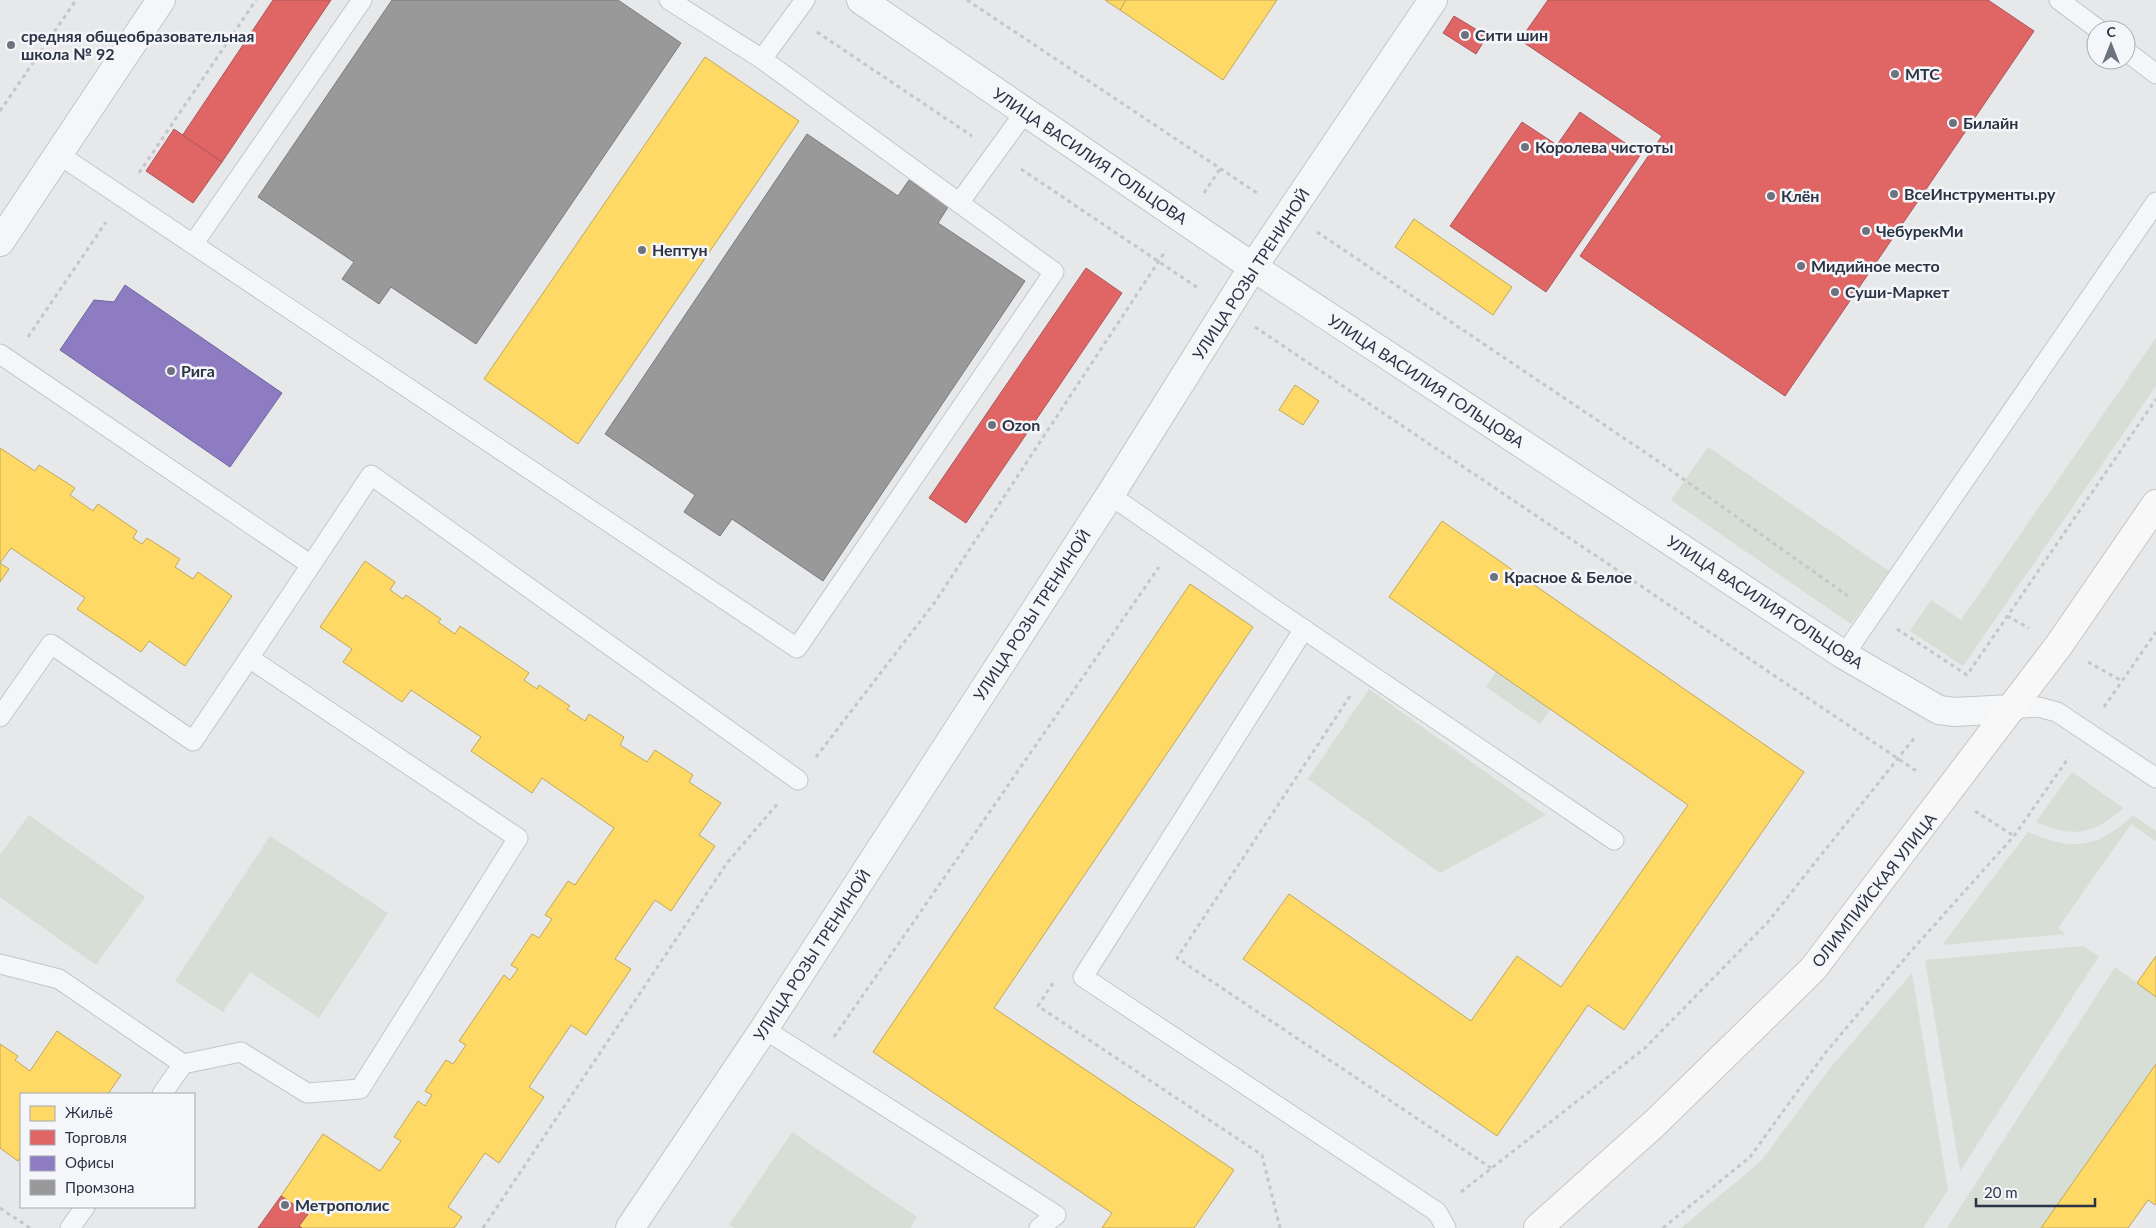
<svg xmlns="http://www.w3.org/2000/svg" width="2156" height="1228" viewBox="0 0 2156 1228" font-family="Lato,sans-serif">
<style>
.green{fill:#d6ded6}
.homes{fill:#ffd966;stroke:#bfa85c}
.shops{fill:#e06666;stroke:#aa575c}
.offices{fill:#8e7cc3;stroke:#70669d}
.industry{fill:#999;stroke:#787b80}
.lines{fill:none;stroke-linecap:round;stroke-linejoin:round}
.lane-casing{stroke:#c4c6c8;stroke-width:21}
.street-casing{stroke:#c4c6c8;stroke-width:30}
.secondary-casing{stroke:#c4c6c8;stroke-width:30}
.path{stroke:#c5c6ca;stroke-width:3;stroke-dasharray:4 4;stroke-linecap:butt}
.lane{stroke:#f5f6f7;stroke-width:19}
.street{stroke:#f5f6f7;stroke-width:28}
.secondary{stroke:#f8f8f8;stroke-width:28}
.poi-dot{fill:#6c737f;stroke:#f4f6f9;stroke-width:2}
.labels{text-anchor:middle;stroke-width:5;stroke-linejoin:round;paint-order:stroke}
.poi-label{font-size:16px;font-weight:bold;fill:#2b3445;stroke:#f4f6f9;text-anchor:start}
.street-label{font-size:16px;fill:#2b3445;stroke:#f4f6f9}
</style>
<rect width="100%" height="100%" fill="#e6e8ea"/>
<g class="green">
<path d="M2156,338v48l-193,280 -53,-35 21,-31 30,20z"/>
<path d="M1708,447l181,124 -38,53 -180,-124z"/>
<path d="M1497,670l54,38 -11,16 -54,-37z"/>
<path d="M1369,689l177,126 -106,58 -132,-94z"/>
<path d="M2072,772l51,36c-29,27 -51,30 -87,14z"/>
<path d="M29,815l116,82 -49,68 -96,-68v-42z"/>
<path d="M2133,815l23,16v10l-25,-17 -73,104 8,6 -124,11 86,-113c45,19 69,17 105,-17z"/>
<path d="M270,836l118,77 -69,105 -69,-46 -27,40 -48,-31z"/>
<path d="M2083,946l16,10 -139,215 -35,-211z"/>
<path d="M2115,967l41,30v67l-115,164h-94z"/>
<path d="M1912,973l36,217 -25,38h-242l80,-67 70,-94z"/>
<path d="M792,1132l125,85 -7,11h-176l-5,-3z"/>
</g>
<g class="homes">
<path d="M1105,0h21l-6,10z"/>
<path d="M1126,0h151l-54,80 -103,-70z"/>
<path d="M705,57l94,64 -221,323 -94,-65z"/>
<path d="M1414,219l98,68 -19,28 -98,-68z"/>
<path d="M1295,385l24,16 -16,24 -24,-15z"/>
<path d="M0,448l35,23 4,-6 36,23 -5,7 23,16 5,-7 39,27 -4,7 9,6 5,-6 33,21 -5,8 18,12 5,-7 34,24 -47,70 -36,-25 -8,11 -64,-43 8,-11 -74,-50 -11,15 9,6 -9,13z"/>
<path d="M1442,521l362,251 -180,258 -36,-25 -91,131 -254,-177 46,-65 182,127 46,-65 44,31 127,-182 -299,-208z"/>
<path d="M365,561l30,21 -5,8 13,9 3,-4 35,24 -3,3 17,12 5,-8 69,47 -5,7 13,9 2,-4 31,21 -3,3 18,12 4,-7 35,23 -4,8 27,17 8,-12 38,25 -4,7 32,21 -22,32 16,11 -44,65 -16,-11 -40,59 16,10 -45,66 -15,-10 -42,62 15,10 -45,66 -14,-10 -37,54 14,10 -8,11h-152l-3,-2 9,-12 -27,-18 42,-62 57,37 21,-30 -7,-4 24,-36 7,5 7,-11 -7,-4 21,-31 7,4 13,-19 -7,-4 45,-66 6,5 8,-11 -7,-4 21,-31 7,4 13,-19 -7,-4 23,-34 7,4 39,-57 -72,-50 -10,15 -61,-42 10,-14 -70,-47 -9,12 -59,-40 9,-13 -32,-22z"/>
<path d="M1190,584l63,43 -259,381 240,162 -40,58h-92l10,-15 -239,-161z"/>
<path d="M2156,956v41l-19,-14z"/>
<path d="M57,1031l64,44 -13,19h-87v62l-3,5 -18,-13v-104l18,12 -3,4 15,11z"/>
<path d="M2156,1064v139l-1,2 -7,-5 -20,28h-87z"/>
</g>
<g class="shops">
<path d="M273,0h58l-109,162 -40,-26z"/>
<path d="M1548,0h440l46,31 -249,365 -205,-140 82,-120 -142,-96z"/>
<path d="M1454,16l33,20 -11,18 -33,-21z"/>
<path d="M1580,112l61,42 -95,138 -96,-66 72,-104 35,23z"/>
<path d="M174,129l48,33 -29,41 -47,-32z"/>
<path d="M1086,268l36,25 -156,230 -37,-25z"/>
<path d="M281,1196l27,18 -9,12 3,2h-44z"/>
</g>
<path class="offices" d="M125,285l157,108 -52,74 -170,-117 34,-50 20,2z"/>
<g class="industry">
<path d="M392,0h226l63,43 -205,301 -85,-57 -12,17 -37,-25 12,-17 -96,-65z"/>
<path d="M807,134l91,62 11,-16 39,27 -10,16 87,58 -202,300 -91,-62 -12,17 -36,-24 11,-17 -90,-61z"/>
</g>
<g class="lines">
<defs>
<g id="lane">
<path d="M2059,0l40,30"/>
<path d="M2126,51l30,23"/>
<path d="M762,59l43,-59"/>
<path d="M58,154l739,494 257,-376 -292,-213 -93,-59"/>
<path d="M959,203l66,-91"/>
<path d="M194,243l168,-243"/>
<path d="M0,354l311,211 60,-90 427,305"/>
<path d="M1110,495l161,112 343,233"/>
<path d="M1304,629l-221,348 354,235 9,16"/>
<path d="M1844,655l312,-453"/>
<path d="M2011,709l27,-2 19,5 99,66"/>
<path d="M0,717l51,-73 142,97 56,-83"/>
<path d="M0,964l59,15 124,85"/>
<path d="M764,1029l292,186 -17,13"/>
<path d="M162,1094l21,-30 58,-12 66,41 53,-4 158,-251 -269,-180 62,-93"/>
<path d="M70,1228l15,-21"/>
</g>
<g id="street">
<path d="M861,0l392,267 591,388 95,55 16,2 56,-3"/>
<path d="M0,242l161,-242"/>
<path d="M630,1228l134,-199 346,-534 143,-228 180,-267"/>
</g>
<path id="secondary" d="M1538,1228l116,-104 159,-155 246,-324 97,-141"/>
</defs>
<use href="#lane" class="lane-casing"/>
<use href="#street" class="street-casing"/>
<use href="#secondary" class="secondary-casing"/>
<g class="path">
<path d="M967,0l293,195"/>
<path d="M817,32l155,104"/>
<path d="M0,111l76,-111"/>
<path d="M1021,169l177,119"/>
<path d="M139,173l117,-173"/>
<path d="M1204,193l16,-24"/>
<path d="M1317,232l338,227 193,137"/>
<path d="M1255,327l663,445"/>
<path d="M28,337l78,-115"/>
<path d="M2007,616l22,12"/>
<path d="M1897,629l70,46 189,-276"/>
<path d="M2088,662l34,19"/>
<path d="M1350,696l-173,262 314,210"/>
<path d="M2104,707l52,-75"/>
<path d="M816,757l119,-155 231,-352"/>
<path d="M1975,811l39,25"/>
<path d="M1053,983l-15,23 224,149 18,73"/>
<path d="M834,1037l325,-470"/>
<path d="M1461,1192l184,-144 122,-125 148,-186"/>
<path d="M0,1208l30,20"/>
<path d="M483,1228l244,-365 52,-61"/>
<path d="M1663,1228l87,-71 76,-105 86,-102 102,-114 55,-79"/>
</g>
<use href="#lane" class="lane"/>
<use href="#street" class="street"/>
<use href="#secondary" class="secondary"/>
</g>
<g class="poi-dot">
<circle cx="1465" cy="35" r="5"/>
<circle cx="11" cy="45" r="5"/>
<circle cx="1895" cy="74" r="5"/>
<circle cx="1953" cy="123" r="5"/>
<circle cx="1525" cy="147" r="5"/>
<circle cx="1894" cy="194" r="5"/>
<circle cx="1771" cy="196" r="5"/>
<circle cx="1866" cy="231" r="5"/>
<circle cx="642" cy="250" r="5"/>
<circle cx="1801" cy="266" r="5"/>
<circle cx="1835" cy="292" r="5"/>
<circle cx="171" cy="371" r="5"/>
<circle cx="992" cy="425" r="5"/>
<circle cx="1494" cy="577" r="5"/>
<circle cx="285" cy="1205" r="5"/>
</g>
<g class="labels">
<g class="poi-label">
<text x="1475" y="41">Сити шин</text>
<text x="21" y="42">средняя общеобразовательная<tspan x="21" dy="18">школа № 92</tspan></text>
<text x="1905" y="80">МТС</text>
<text x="1963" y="129">Билайн</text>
<text x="1535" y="153">Королева чистоты</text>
<text x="1904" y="200">ВсеИнструменты.ру</text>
<text x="1781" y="202">Клён</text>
<text x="1876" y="237">ЧебурекМи</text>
<text x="652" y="256">Нептун</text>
<text x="1811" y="272">Мидийное место</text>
<text x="1845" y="298">Суши-Маркет</text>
<text x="181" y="377">Рига</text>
<text x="1002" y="431">Ozon</text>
<text x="1504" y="583">Красное &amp; Белое</text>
<text x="295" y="1211">Метрополис</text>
</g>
<g class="street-label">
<text transform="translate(1090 156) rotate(34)" y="6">УЛИЦА ВАСИЛИЯ ГОЛЬЦОВА</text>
<text transform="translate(1251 274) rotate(-57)" y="6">УЛИЦА РОЗЫ ТРЕНИНОЙ</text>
<text transform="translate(1426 381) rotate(33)" y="6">УЛИЦА ВАСИЛИЯ ГОЛЬЦОВА</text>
<text transform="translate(1765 602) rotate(33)" y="6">УЛИЦА ВАСИЛИЯ ГОЛЬЦОВА</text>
<text transform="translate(1032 615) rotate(-57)" y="6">УЛИЦА РОЗЫ ТРЕНИНОЙ</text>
<text transform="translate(1874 890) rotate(-52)" y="6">ОЛИМПИЙСКАЯ УЛИЦА</text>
<text transform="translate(812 955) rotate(-57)" y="6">УЛИЦА РОЗЫ ТРЕНИНОЙ</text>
</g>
</g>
<rect x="20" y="1093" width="175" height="115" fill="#f4f6f9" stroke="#a4a8b1"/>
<rect x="30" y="1106" width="25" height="15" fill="#ffd966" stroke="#a4a8b1"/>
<text x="65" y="1118" font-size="15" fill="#2b3445">Жильё</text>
<rect x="30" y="1130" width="25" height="15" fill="#e06666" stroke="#a4a8b1"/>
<text x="65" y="1143" font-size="15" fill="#2b3445">Торговля</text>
<rect x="30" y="1156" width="25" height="15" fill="#8e7cc3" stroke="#a4a8b1"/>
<text x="65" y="1168" font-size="15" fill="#2b3445">Офисы</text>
<rect x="30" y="1180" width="25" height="15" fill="#999999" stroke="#a4a8b1"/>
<text x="65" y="1193" font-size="15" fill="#2b3445">Промзона</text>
<g transform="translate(2111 45)"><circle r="24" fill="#f4f6f9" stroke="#a4a8b1"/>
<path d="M0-4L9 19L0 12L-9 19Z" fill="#6c737f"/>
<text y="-8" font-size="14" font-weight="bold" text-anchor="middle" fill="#2b3445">С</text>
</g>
<path d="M1976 1198v8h119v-8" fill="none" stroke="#2b3445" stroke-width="2.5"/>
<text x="1984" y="1198" font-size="15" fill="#2b3445" stroke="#f4f6f9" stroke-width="4" paint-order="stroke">20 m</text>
</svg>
